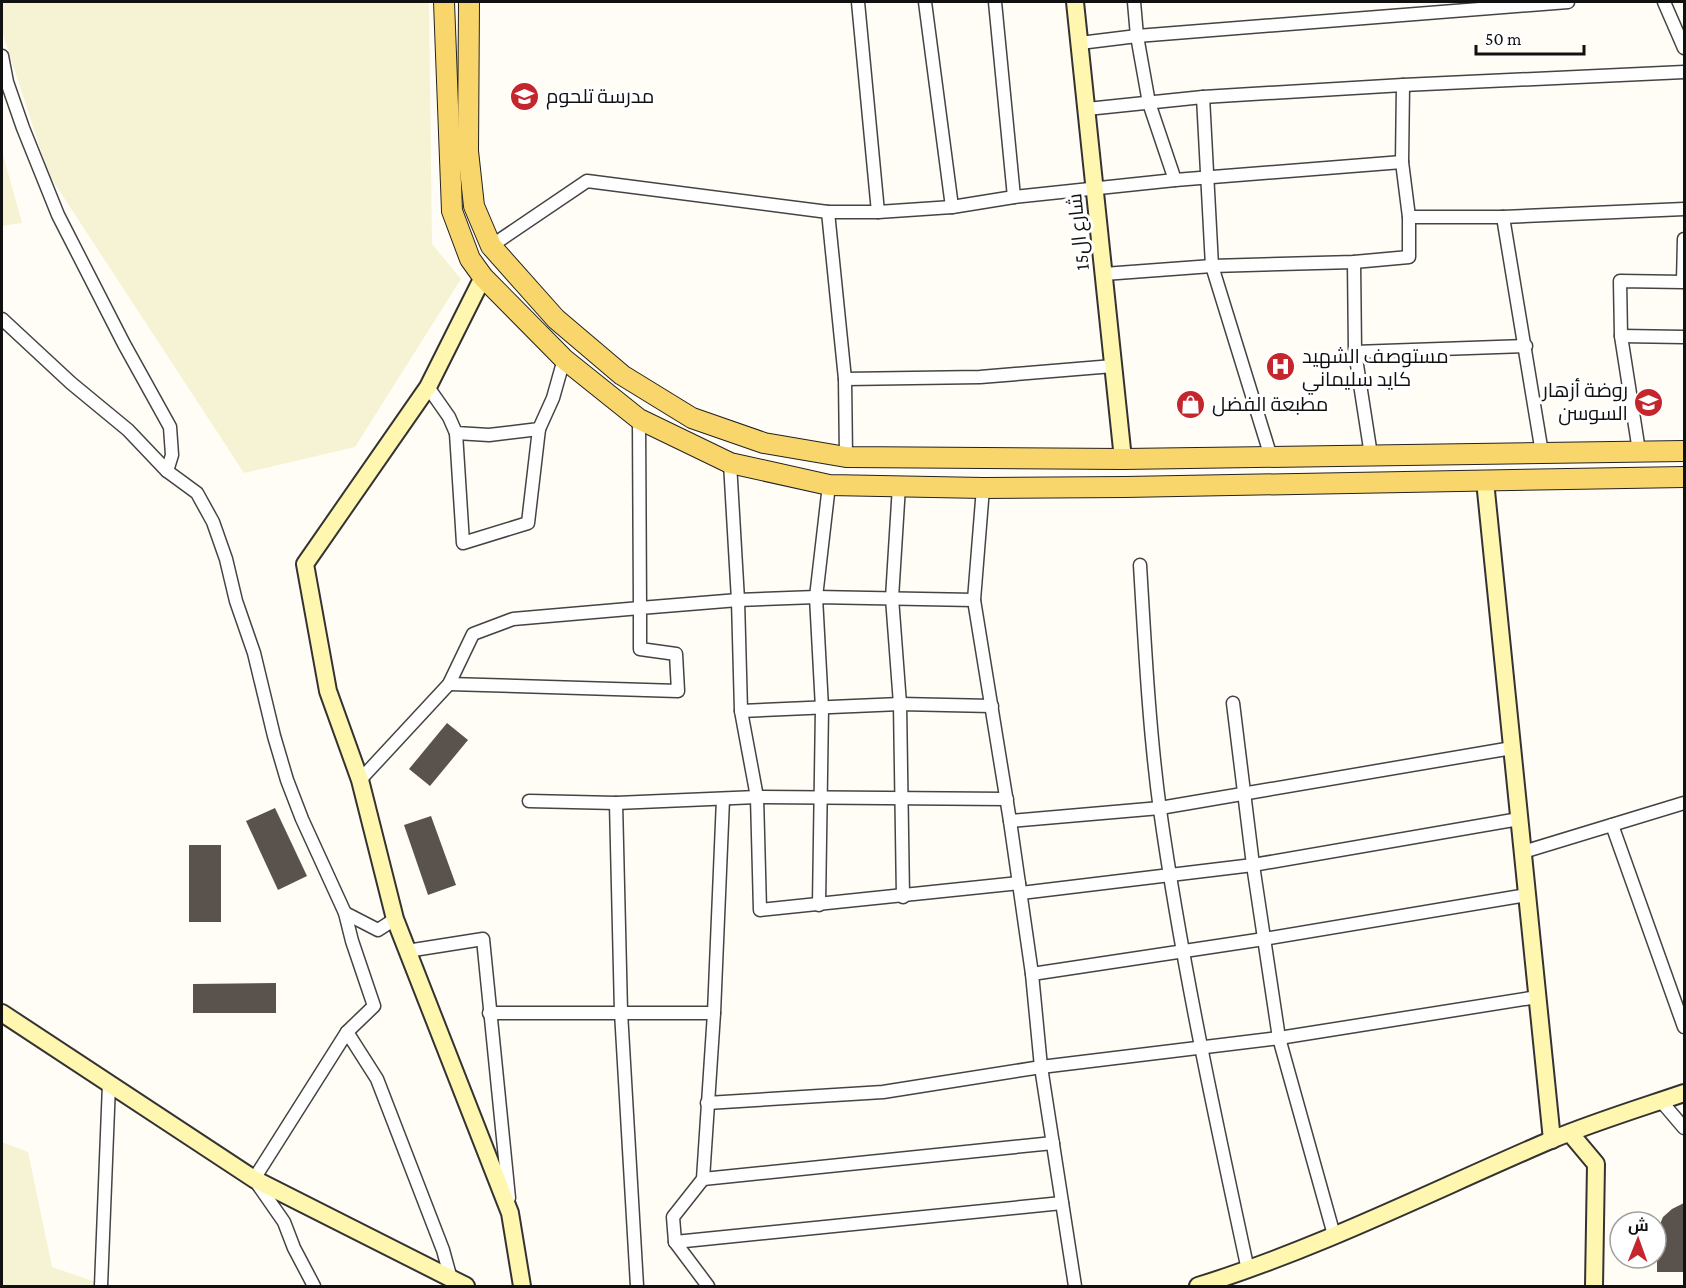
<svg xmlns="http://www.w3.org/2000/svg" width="1686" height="1288" viewBox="0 0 1686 1288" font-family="'Crimson Pro',Cairo,serif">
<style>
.farmland{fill:#f6f3d4}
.building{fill:#5a524d}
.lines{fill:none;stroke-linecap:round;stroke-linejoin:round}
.street-casing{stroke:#444;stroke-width:15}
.secondary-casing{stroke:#333;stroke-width:20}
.primary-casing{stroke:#222;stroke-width:22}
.street{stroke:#fff;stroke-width:12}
.secondary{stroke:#fff6b0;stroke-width:16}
.primary{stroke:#f9d66b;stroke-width:20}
.labels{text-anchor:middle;stroke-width:6;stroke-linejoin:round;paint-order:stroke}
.poi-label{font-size:20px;fill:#111;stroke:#fff;text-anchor:start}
.street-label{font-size:20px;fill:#111;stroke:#fff}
</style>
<rect width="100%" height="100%" fill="#fffdf5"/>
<g class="farmland">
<path d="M2,2h427l3,242 29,35 -106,168 -111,26 -195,-298 -47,-143z"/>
<path d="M2,151l20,72 -20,3z"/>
<path d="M2,1142l26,10 24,115 49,17v2h-99z"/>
</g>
<g class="building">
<path d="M447,723l21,17 -38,46 -21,-17z"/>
<path d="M275,808l32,68 -29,14 -32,-69z"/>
<path d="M431,816l25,69 -28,10 -24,-70z"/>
<rect x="189" y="845" width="32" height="77"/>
<path d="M276,983v30h-83v-29z"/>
<path d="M1684,1203v69h-27v-41l6,-14 9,-8z"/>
</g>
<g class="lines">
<defs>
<g id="street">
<path d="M858,2l20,210"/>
<path d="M925,2l27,205"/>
<path d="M995,2l19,195"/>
<path d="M1134,2l3,34 12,67 26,77"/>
<path d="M1664,2l20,46"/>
<path d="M1080,43l57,-7 431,-34"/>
<path d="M2,56l5,26 16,46 35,87 66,129 46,83 2,28 -5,16"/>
<path d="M1203,97l9,169 59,191"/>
<path d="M1087,109l116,-12 200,-12 281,-13"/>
<path d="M828,212l17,167 1,78"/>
<path d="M1409,217h94l181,-8"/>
<path d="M1503,217l39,236"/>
<path d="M491,246l96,-65 241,31h50l74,-5 62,-10 161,-17 227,-18"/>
<path d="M1354,262l1,90 16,103"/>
<path d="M1104,274l108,-8 142,-4 55,-5v-40l-7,-55 1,-77"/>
<path d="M2,319l69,64 57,47 39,41 30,22 16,29 13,37 10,42 18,52 20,83 13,44 15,39 43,94 7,28 22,65 -27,26 -93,147 30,43 10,26 20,38"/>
<path d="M1621,336l63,1"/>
<path d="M1355,352l171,-6"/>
<path d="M845,379l135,-2 133,-11"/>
<path d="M428,387l21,30 7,16 33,2 50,-6 14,-31 11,-39"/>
<path d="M456,433l7,110 65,-20 11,-94"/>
<path d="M1639,451l-18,-115 -1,-55 63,1 1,-43"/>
<path d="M730,463l8,137 3,111 16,86 3,113 259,-27"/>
<path d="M899,486l-7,112 8,106 3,193"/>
<path d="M983,488l-9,112 36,221 22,153 9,93 34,219"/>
<path d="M1140,565c5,82 9,164 20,245 22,155 55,307 88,460"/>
<path d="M449,684l229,7 -2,-37 -36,-5v-41l98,-8 78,-3 158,3"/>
<path d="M1233,703l20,162 26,173 55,197"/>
<path d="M741,711l159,-7 92,2"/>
<path d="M360,780l89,-96 24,-50 40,-15 127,-11 -1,-189"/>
<path d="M529,801l87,2 141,-6 250,2"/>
<path d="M616,803l5,209 16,274"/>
<path d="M1010,821l150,-13 352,-60"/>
<path d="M1612,825l72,202"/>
<path d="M1523,852l161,-49"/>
<path d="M1021,893l232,-28 266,-46"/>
<path d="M819,905l3,-197 -6,-111 13,-112"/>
<path d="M345,913l33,17 17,-11"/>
<path d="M407,951l76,-12 26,259"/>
<path d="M1032,974l232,-35 263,-44"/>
<path d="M489,1013h225"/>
<path d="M347,1032l30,47 66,171 8,29"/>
<path d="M1661,1101l23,27"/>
<path d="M707,1103l176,-11 158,-25 238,-29 258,-41"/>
<path d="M703,1179l350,-36"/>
<path d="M675,1242l387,-39"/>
<path d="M101,1286l8,-202"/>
<path d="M708,1286l-33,-44 -2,-25 30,-38 11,-166 9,-214"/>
</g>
<g id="secondary">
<path d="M1075,2l48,457"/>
<path d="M483,277l-55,110 -123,177 23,127 32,89 35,139 115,294 12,73"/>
<path d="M1485,481l67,659"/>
<path d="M2,1013l252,166 212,107"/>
<path d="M1570,1133l26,31 -2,122"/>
<path d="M1198,1286c122,-38 236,-96 353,-146 43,-18 89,-32 133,-47"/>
</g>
<g id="primary">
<path d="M444,2l8,209 18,48 13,18 81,82 75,60 91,44 99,22 154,3 142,-1 559,-10"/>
<path d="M469,2l-1,149 6,55 17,40 65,73 66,56 70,43 72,25 82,14 277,2 561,-8"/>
</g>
</defs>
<use href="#street" class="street-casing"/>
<use href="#secondary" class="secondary-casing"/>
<use href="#primary" class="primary-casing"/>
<use href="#street" class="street"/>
<use href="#secondary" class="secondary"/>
<use href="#primary" class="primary"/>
</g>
<defs>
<symbol id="school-disc" viewBox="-11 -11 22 22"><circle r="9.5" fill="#c4262e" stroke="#fff"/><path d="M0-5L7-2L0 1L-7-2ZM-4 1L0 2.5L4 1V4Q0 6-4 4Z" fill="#fff"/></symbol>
<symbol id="hospital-disc" viewBox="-11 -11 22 22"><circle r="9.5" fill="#c4262e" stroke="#fff"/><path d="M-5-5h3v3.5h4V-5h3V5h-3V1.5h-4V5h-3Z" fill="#fff"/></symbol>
<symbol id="shop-disc" viewBox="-11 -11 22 22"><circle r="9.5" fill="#c4262e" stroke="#fff"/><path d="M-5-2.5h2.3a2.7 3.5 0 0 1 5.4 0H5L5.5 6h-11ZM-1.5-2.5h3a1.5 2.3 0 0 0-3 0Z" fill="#fff"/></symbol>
</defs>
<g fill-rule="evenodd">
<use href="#school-disc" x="508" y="80" width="33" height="33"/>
<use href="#hospital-disc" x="1264" y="350" width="33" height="33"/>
<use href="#school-disc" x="1632" y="386" width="33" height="33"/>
<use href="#shop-disc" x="1174" y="388" width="33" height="33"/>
</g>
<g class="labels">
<g class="poi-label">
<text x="546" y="103">مدرسة تلحوم</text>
<text x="1302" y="363">مستوصف الشهيد<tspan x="1302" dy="23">كايد سليماني</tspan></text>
<text x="1628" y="397" text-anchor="end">روضة أزهار<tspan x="1628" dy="23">السوسن</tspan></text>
<text x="1212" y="411">مطبعة الفضل</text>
</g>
<g class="street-label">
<text transform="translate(1078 232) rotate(-96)" y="7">شارع ال15</text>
</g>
</g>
<rect width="1686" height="1288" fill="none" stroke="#111111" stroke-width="6"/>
<g transform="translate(1638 1240) rotate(1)"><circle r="28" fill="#ffffff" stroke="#a0a0a0" stroke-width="1.5"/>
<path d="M0-4.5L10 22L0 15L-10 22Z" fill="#c4262e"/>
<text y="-9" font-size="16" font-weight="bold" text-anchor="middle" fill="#111111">ش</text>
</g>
<path d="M1476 45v9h108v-9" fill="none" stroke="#111111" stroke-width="3"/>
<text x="1485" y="45" font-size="18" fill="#111111" stroke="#ffffff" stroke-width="4.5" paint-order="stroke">50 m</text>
</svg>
